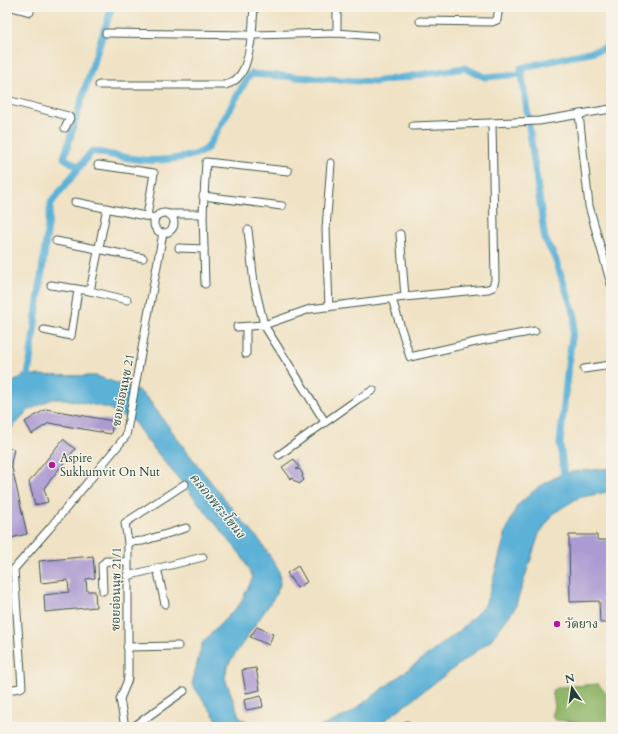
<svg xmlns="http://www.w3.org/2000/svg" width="618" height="734" viewBox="0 0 618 734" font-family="Cardo,'Noto Serif Thai',serif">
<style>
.forest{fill:#92b66b;stroke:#587a50}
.water{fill:#5bb1d7;stroke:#3d7786}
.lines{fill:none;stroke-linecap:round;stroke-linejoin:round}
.canal{stroke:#5bb1d7;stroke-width:7}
.building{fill:#ac9bd2}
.minor-casing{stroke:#3e564a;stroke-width:9}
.minor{stroke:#fff;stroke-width:7}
.poi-dot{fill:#b5179e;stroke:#f7f3e8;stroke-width:1.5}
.labels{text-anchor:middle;stroke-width:3;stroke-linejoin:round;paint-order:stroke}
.street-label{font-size:12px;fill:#1f3d34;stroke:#f7f3e8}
.poi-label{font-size:12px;fill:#1f3d34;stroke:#f7f3e8;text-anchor:start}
.water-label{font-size:13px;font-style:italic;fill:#2e5a5d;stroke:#f7f3e8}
</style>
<rect width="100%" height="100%" fill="#f7f3e8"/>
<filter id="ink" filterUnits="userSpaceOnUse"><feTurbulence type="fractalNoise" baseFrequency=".025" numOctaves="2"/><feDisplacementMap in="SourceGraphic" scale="8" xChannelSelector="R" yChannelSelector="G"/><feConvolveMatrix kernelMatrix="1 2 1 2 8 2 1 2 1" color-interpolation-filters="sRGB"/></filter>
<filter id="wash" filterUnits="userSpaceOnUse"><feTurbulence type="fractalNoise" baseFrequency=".012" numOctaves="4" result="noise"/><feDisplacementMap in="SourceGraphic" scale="16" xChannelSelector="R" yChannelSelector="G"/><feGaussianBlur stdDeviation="0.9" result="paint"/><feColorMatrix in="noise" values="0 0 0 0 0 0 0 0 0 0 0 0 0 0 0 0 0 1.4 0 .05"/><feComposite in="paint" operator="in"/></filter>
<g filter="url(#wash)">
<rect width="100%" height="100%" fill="#f0e2c4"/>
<path class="forest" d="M598,684l7,8 6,3v32h-29l-6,-5 -20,-2 -4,-3 3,-11 -3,-16 9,-3z"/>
<g class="water">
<path d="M24,375l72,1 42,14 11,10 39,53 50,63 23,26 18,29 1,14 -5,11 -48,70 -2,12 15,40 18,9h-36l-30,-43 10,-41 38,-39 13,-27 -12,-22 -95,-116 -12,-17 -26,-14 -43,-9h-13l-25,12 -8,10 -12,12v-47z"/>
<path d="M611,468v23l-33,7 -24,15 -15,21 -24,74 -25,33 -114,86h-56l29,-13 109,-82 27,-27 6,-17 15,-57 11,-25 20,-18 26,-15z"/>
</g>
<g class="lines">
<g class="canal">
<path d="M79,167l-15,-9 24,-79 24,-72"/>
<path d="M27,384l24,-181 41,-52c15,3 30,6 45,8 15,3 61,0 71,-12l40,-70 3,-3 123,8 90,-14 21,9 36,-3"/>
<path d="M565,483l-5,-39 8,-79 7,-48 -20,-59 -10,-19 -24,-171 90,-21"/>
</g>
</g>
<g id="blocks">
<g class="building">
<path d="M46,409l67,12 -2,13 -62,-11 -17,11 -7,-12z"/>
<path d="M63,439l12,10 -31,39 4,14 -13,3 -6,-23z"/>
<path d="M7,448l7,1 -3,14 16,71 -16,4 -4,-18z"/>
<path d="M294,459l5,8 -3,2 2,1 2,-1 3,6 -1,1 2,4 -5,4 -3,-3h-2l-2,-3 -1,1 -9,-12z"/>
<path d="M569,535h28v5h14v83h-11l-1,-22 -29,1z"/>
<path d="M93,556l2,22 -9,1 1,12h8l1,16 -51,5 -1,-17 25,-3 -1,-12 -27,3 -2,-22z"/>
<path d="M298,566l9,16 -10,6 -10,-15z"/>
<path d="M257,627l16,7 -4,11 -19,-8z"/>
<path d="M256,668l4,22 -14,3 -4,-23z"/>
<path d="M261,696l2,11 -17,3 -2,-10z"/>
</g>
</g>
</g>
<g filter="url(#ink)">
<use href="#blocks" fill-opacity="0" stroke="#3e564a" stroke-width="1"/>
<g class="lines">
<defs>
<g id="minor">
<path d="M12,7l18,5"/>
<path d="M337,7v26"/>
<path d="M420,21l72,1 5,-2 2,-13"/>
<path d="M106,33l146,2 2,-28"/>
<path d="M99,85h126c22,-5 23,-31 27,-50l85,-2 38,3"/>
<path d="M7,100l61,16 2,2 -5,10"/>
<path d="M579,114l10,92 22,78"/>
<path d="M413,126l126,-5 72,-12"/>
<path d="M98,165l56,8 -7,43"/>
<path d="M203,196l79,10"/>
<path d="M75,202l80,16"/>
<path d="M107,208l-17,83 37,9"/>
<circle cx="164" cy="223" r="10"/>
<path d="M170,214h33l3,-52 82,9"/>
<path d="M203,214l2,70"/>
<path d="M248,230l6,53 10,42 61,97"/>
<path d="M400,234l5,63"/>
<path d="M56,241l87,17"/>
<path d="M179,248l25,1"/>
<path d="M51,285l39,6"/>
<path d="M392,299l18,58 70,-16 55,-10"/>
<path d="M329,307l-3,-78 5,-66"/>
<path d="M237,327l27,-2 46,-16 95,-12 83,-8 5,-2 2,-7 -3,-156"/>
<path d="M44,330l27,6 7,-46"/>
<path d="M246,354v-27"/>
<path d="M584,369l27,-4"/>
<path d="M279,455l79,-56 15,-9"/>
<path d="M128,542l15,-1 43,-13"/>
<path d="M157,568l8,36"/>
<path d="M127,576l76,-19"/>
<path d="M103,591l-1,-26 4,-4 21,1"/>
<path d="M127,647l51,-1"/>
<path d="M7,690l13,-2 2,-1 -8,-118 35,-40 77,-93 37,-203"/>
<path d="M407,725v2"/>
<path d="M125,727l-5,-28 7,-17 1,-5v-135l-3,-19 60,-39"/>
<path d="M133,727l51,-36"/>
</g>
</defs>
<use href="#minor" class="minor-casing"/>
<use href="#minor" class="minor"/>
</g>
</g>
<g class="poi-dot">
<circle cx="52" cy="465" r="4"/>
<circle cx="557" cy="624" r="4"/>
</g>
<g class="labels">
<g class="street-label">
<text transform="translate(123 390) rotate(-79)" y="4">ซอยอ่อนนุช 21</text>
<text transform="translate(116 589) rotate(-89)" y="4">ซอยอ่อนนุช 21/1</text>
</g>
<g class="poi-label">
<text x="60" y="462">Aspire<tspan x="60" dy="14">Sukhumvit On Nut</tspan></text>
<text x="565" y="628">วัดยาง</text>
</g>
<g class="water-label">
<text transform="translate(218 505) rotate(51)" y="5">คลองพระโขนง</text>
</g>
</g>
<rect width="618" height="734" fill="none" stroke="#f7f3e8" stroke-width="24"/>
<g transform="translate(572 688) rotate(347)" stroke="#f7f3e8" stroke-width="3" paint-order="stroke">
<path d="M0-3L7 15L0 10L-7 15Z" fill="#1f3d34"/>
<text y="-6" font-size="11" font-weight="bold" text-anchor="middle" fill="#1f3d34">N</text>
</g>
</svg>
